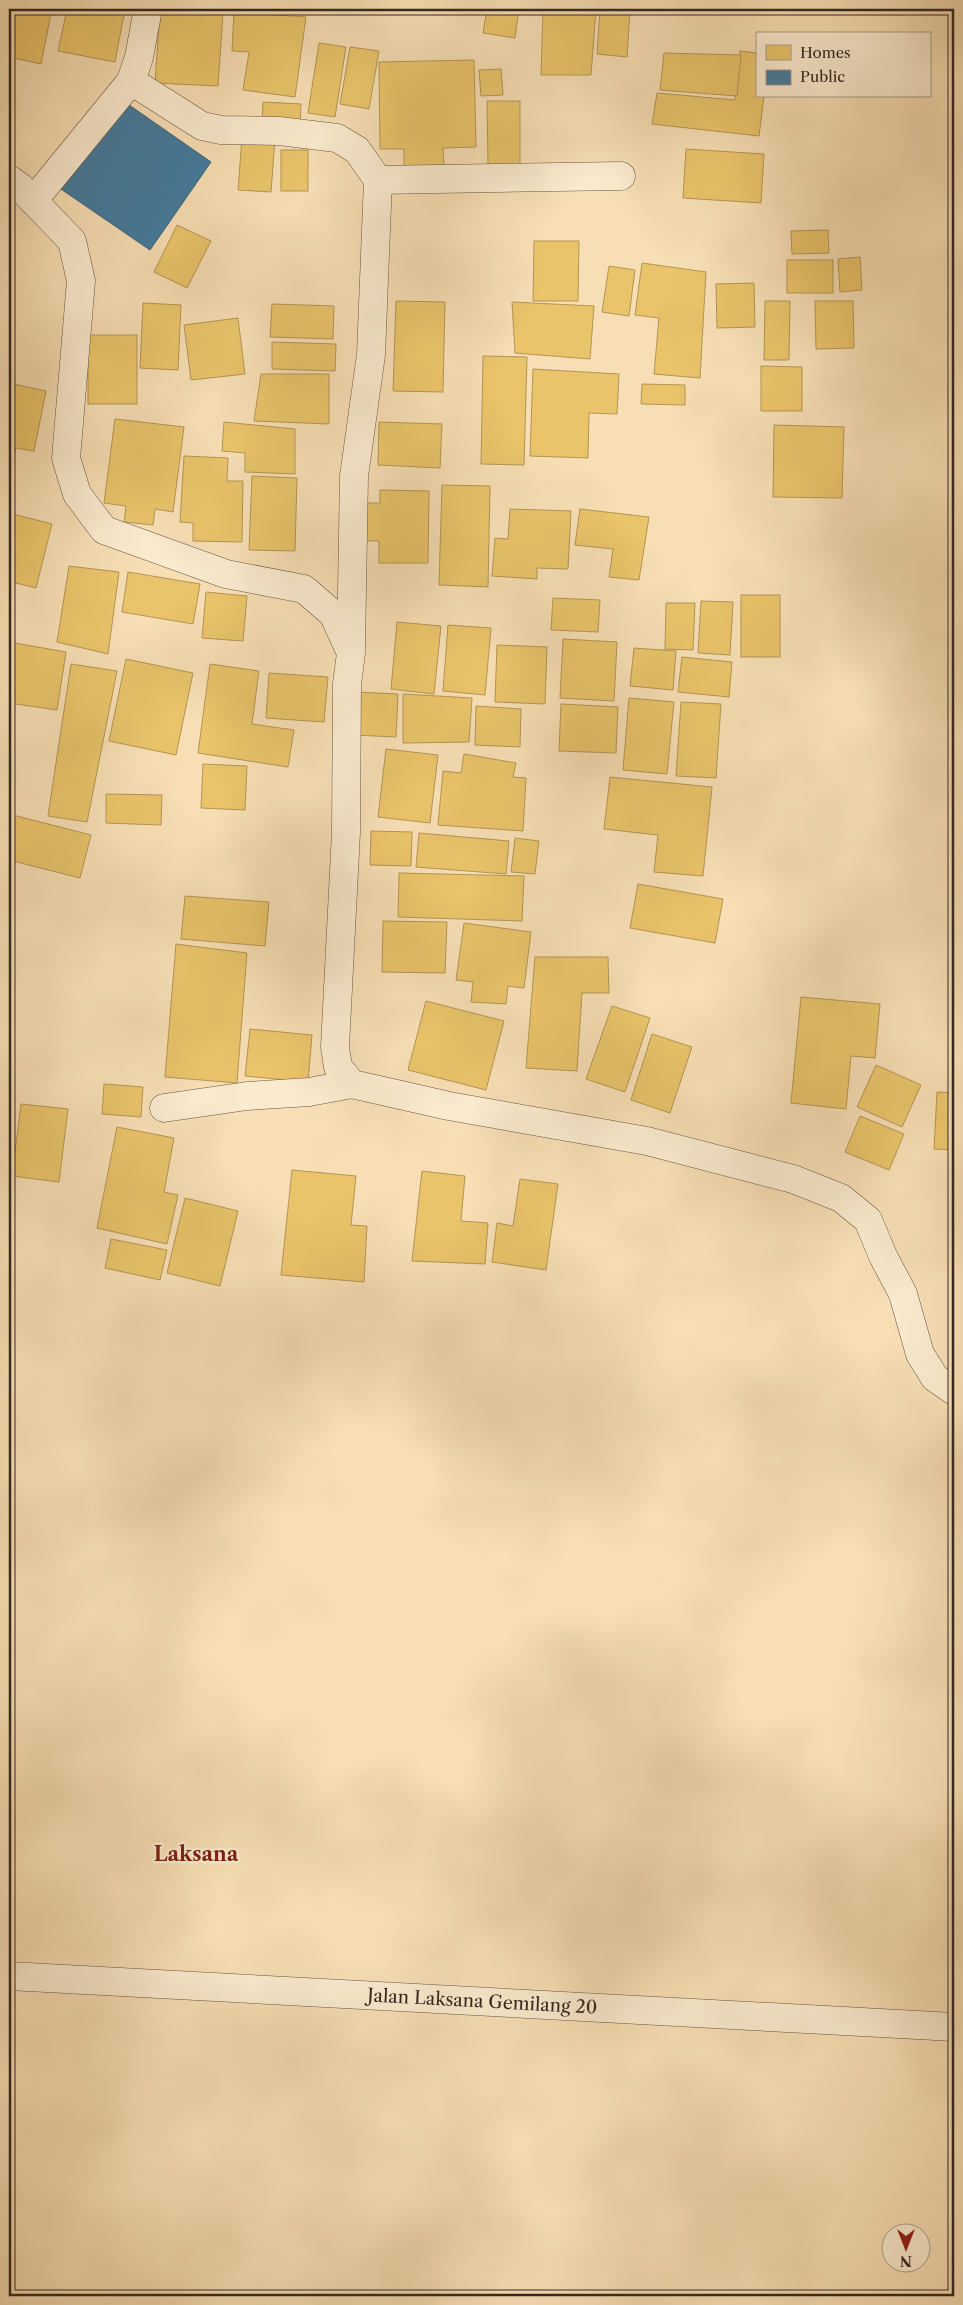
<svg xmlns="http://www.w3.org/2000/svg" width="963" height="2305" viewBox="0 0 963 2305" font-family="'Libre Caslon Text',serif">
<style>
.homes{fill:#e9c46a;stroke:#b39554}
.public{fill:#457b9d;stroke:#406278}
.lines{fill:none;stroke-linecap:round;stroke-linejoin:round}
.minor-casing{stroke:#655646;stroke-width:29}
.minor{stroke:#faeace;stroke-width:28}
.labels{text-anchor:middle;stroke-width:5;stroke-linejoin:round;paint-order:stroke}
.street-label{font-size:18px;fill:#342822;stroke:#faeace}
.quarter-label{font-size:20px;font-weight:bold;fill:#7a1f14;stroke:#faeace}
</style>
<rect width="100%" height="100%" fill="#f7deb4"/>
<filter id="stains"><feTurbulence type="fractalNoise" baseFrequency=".004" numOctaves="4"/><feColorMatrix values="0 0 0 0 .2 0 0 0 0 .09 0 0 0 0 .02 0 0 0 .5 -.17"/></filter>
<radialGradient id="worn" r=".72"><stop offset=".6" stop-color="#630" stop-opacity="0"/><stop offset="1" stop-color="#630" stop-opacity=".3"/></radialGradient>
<g class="homes">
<path d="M9,9h43l-11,55 -32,-7z"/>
<path d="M67,9h58l-10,53 -57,-11z"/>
<path d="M160,9l63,4 -5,73 -63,-3z"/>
<path d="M487,9h32l-4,29 -32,-5z"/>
<path d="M543,9h53l-5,66h-50z"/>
<path d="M600,9h30l-3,48 -30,-3z"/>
<path d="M234,12l72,5 -11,80 -52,-7 6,-38 -17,-1z"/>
<path d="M319,43l27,4 -11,70 -27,-4z"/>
<path d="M350,47l29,4 -10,58 -29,-5z"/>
<path d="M740,51l17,2v43h7l-5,40 -107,-12 5,-31 78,7z"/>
<path d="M664,53l77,2 -4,41 -77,-6z"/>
<path d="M474,60l2,87 -33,1 1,19h-40v-18h-24l-1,-87z"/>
<path d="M501,69l2,26 -22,1 -2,-26z"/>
<path d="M487,101h33v63l-32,1z"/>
<path d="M263,102l38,2 -1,20 -38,-2z"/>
<path d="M242,137l33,2 -4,53 -33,-2z"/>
<path d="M686,149l78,5 -3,49 -78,-5z"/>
<rect x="281" y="150" width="27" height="41"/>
<path d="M177,225l34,16 -24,47 -33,-16z"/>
<path d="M828,230l1,23 -37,1 -1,-23z"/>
<path d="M534,241h45l-1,60h-45z"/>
<path d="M860,257l2,33 -22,2 -2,-33z"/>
<rect x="787" y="260" width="46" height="33"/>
<path d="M642,263l64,9 -6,106 -46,-4 5,-56 -24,-3z"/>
<path d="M609,266l26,4 -6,46 -27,-4z"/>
<path d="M754,283l1,44 -38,1 -1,-44z"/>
<path d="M396,301l49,1 -2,90 -50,-1z"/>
<path d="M765,301h25l-1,59h-25z"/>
<path d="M815,301h38l1,47 -38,1z"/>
<path d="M512,302l82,4 -4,53 -75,-6z"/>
<path d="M143,303l38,2 -3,65 -38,-2z"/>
<path d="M272,304l62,2 -1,33 -63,-2z"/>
<path d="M238,318l7,56 -54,6 -7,-55z"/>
<rect x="88" y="335" width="49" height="69"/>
<path d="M272,342l64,2 -1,27 -63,-2z"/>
<path d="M483,356l44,1 -3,108 -43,-1z"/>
<path d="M761,366l41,1v44h-41z"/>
<path d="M533,369l86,5 -2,40 -28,-1 -1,45 -58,-2z"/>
<path d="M261,374h68v50l-75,-3z"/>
<path d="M9,383l37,8 -12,60 -18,-3 -4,15 -3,-1z"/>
<path d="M642,384l43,1v20l-44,-1z"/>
<path d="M115,419l69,8 -11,85 -18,-3 -2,16 -29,-3 2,-16 -22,-3z"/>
<path d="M224,422l71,7v45l-50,-2v-19l-23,-2z"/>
<path d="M379,422l63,2 -2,44 -62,-3z"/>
<path d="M774,425l70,2 -2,71 -69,-1z"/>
<path d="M184,456l44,2 -1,23h16l-1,61 -49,-1v-18l-13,-1z"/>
<path d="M252,476l45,2 -2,73 -46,-1z"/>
<path d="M442,485l48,1 -2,101 -49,-2z"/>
<path d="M380,490l49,1 -1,72h-49v-22h-15l-1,-38h17z"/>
<path d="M510,509l61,2 -3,58 -31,-1v11l-45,-3 3,-38 13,1z"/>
<path d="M580,509l69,8 -10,63 -30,-3 4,-28 -38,-4z"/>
<path d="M9,513l43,11 -16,64 -24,-6 -3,12z"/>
<path d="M69,566l50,6 -11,82 -51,-12z"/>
<path d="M128,572l72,12 -7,40 -71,-12z"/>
<path d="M206,592l41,4 -4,45 -41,-3z"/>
<rect x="741" y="595" width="39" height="62"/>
<path d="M553,598l47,2 -2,32 -47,-2z"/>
<path d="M701,601l32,1 -3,53 -32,-2z"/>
<path d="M666,603h29l-2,47 -28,-1z"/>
<path d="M397,622l44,4 -7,68 -43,-5z"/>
<path d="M448,625l43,3 -6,67 -42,-4z"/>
<path d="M563,639l54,3 -3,59 -54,-3z"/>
<path d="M9,642l57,10 -9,58 -48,-7z"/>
<path d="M497,645l50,2 -2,57 -50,-2z"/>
<path d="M634,648l42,3 -3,39 -43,-4z"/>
<path d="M682,657l50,5 -3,35 -51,-5z"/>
<path d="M126,659l67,14 -17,82 -67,-14z"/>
<path d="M71,664l46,7 -30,151 -39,-6z"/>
<path d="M210,664l49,7 -7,53 42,6 -6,37 -90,-14z"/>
<path d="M269,673l59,4 -4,45 -58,-4z"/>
<path d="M355,692l43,2 -2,43 -43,-2z"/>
<path d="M403,694l69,4 -3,44 -66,1z"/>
<path d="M629,698l45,4 -7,72 -44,-4z"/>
<path d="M681,702l40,2 -5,74 -40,-2z"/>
<path d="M561,704l57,3 -2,46 -57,-2z"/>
<path d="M476,706l45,3 -1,38 -45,-2z"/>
<path d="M386,749l52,6 -8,68 -52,-6z"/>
<path d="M464,754l52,9 -3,14 13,1 -3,53 -85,-6 5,-54 18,2z"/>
<path d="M203,764l44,2 -2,44 -44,-2z"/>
<path d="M610,777l102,10 -9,89 -49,-4 4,-37 -54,-6z"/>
<path d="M106,794l56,1 -1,30 -55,-2z"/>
<path d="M9,814l82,21 -11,43 -71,-18z"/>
<path d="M371,831l41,1 -1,34 -41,-1z"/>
<path d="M419,833l90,8 -3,33 -90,-7z"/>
<path d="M515,838l24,3 -4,33 -24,-2z"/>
<path d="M399,873l125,3 -2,45 -124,-4z"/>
<path d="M638,884l85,15 -8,44 -85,-15z"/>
<path d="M185,896l84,6 -4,44 -84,-7z"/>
<path d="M383,921l64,1 -2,51 -63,-1z"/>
<path d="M464,923l67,9 -7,56 -16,-2 -2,18 -35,-2 2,-20 -17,-2z"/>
<path d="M176,944l71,9 -10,130 -72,-6z"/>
<path d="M535,957h73l1,36h-27l-5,78 -51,-3z"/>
<path d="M801,997l79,7 -5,54 -24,-2 -5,53 -55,-6z"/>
<path d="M426,1001l78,20 -18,69 -78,-20z"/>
<path d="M612,1006l38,12 -25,74 -39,-13z"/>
<path d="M250,1029l62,6 -4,47 -63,-6z"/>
<path d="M652,1034l40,13 -22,66 -39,-13z"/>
<path d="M876,1065l45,20 -19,42 -45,-20z"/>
<path d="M104,1084l39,3 -2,30 -39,-3z"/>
<path d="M937,1092l17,1v57l-20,-1z"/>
<path d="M21,1104l47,5 -9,73 -47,-6z"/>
<path d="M860,1116l44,18 -15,36 -44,-18z"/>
<path d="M117,1127l57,11 -10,54 14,3 -11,49 -70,-16z"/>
<path d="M292,1170l64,6 -5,49 16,1 -3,56 -83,-7z"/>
<path d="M422,1171l43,5 -4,45 27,2 -3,41 -73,-3z"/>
<path d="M520,1179l38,5 -12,86 -54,-8 5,-39 16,3z"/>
<path d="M185,1198l53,13 -18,75 -53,-13z"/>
<path d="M111,1239l56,11 -7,30 -55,-12z"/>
</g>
<path class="public" d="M119,98l92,64 -61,88 -92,-63z"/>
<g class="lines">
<defs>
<g id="minor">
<path d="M131,81l71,45 19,4 58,1 58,7 20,12 21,30 -7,175 -17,121 -3,172"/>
<path d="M9,179l11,8 52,54 9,40 -15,177 11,36 27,36 122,44 78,15 29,25 18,39 -4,31 -1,148 -11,215 3,20 14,17 97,22 198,35 146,38 48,19 27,22 15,36 20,38 17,60 15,24 19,13"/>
<path d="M378,180l243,-4"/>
<path d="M33,201l98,-120 8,-24 9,-48"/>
<path d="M164,1108l83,-12 62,-4 43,-8"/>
<path id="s1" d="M9,1976l945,51"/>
</g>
</defs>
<use href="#minor" class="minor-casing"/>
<use href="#minor" class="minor"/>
</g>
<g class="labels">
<g class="street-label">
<text dy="6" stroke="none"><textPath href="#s1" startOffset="474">Jalan Laksana Gemilang 20</textPath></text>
</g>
<g class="quarter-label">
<text x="196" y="1861">Laksana</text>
</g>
</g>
<rect width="963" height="2305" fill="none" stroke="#f7deb4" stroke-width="30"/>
<rect x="10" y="10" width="943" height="2285" fill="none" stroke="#342822" stroke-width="2.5"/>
<rect x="15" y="15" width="933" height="2275" fill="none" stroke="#342822"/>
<rect x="756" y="32" width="175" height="65" fill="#faeace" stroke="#ab9c89"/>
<rect x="766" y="45" width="25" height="15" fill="#e9c46a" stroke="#ab9c89"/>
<text x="800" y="58" font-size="15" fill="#342822">Homes</text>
<rect x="766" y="70" width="25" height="15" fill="#457b9d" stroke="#ab9c89"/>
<text x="800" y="82" font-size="15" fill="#342822">Public</text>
<g transform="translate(906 2248) rotate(180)"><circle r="24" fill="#faeace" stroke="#ab9c89"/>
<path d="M0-4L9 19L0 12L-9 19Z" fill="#8f2418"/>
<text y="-8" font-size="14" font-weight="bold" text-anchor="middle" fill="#342822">N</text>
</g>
<rect width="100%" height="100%" filter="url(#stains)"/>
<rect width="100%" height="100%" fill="url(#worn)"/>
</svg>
